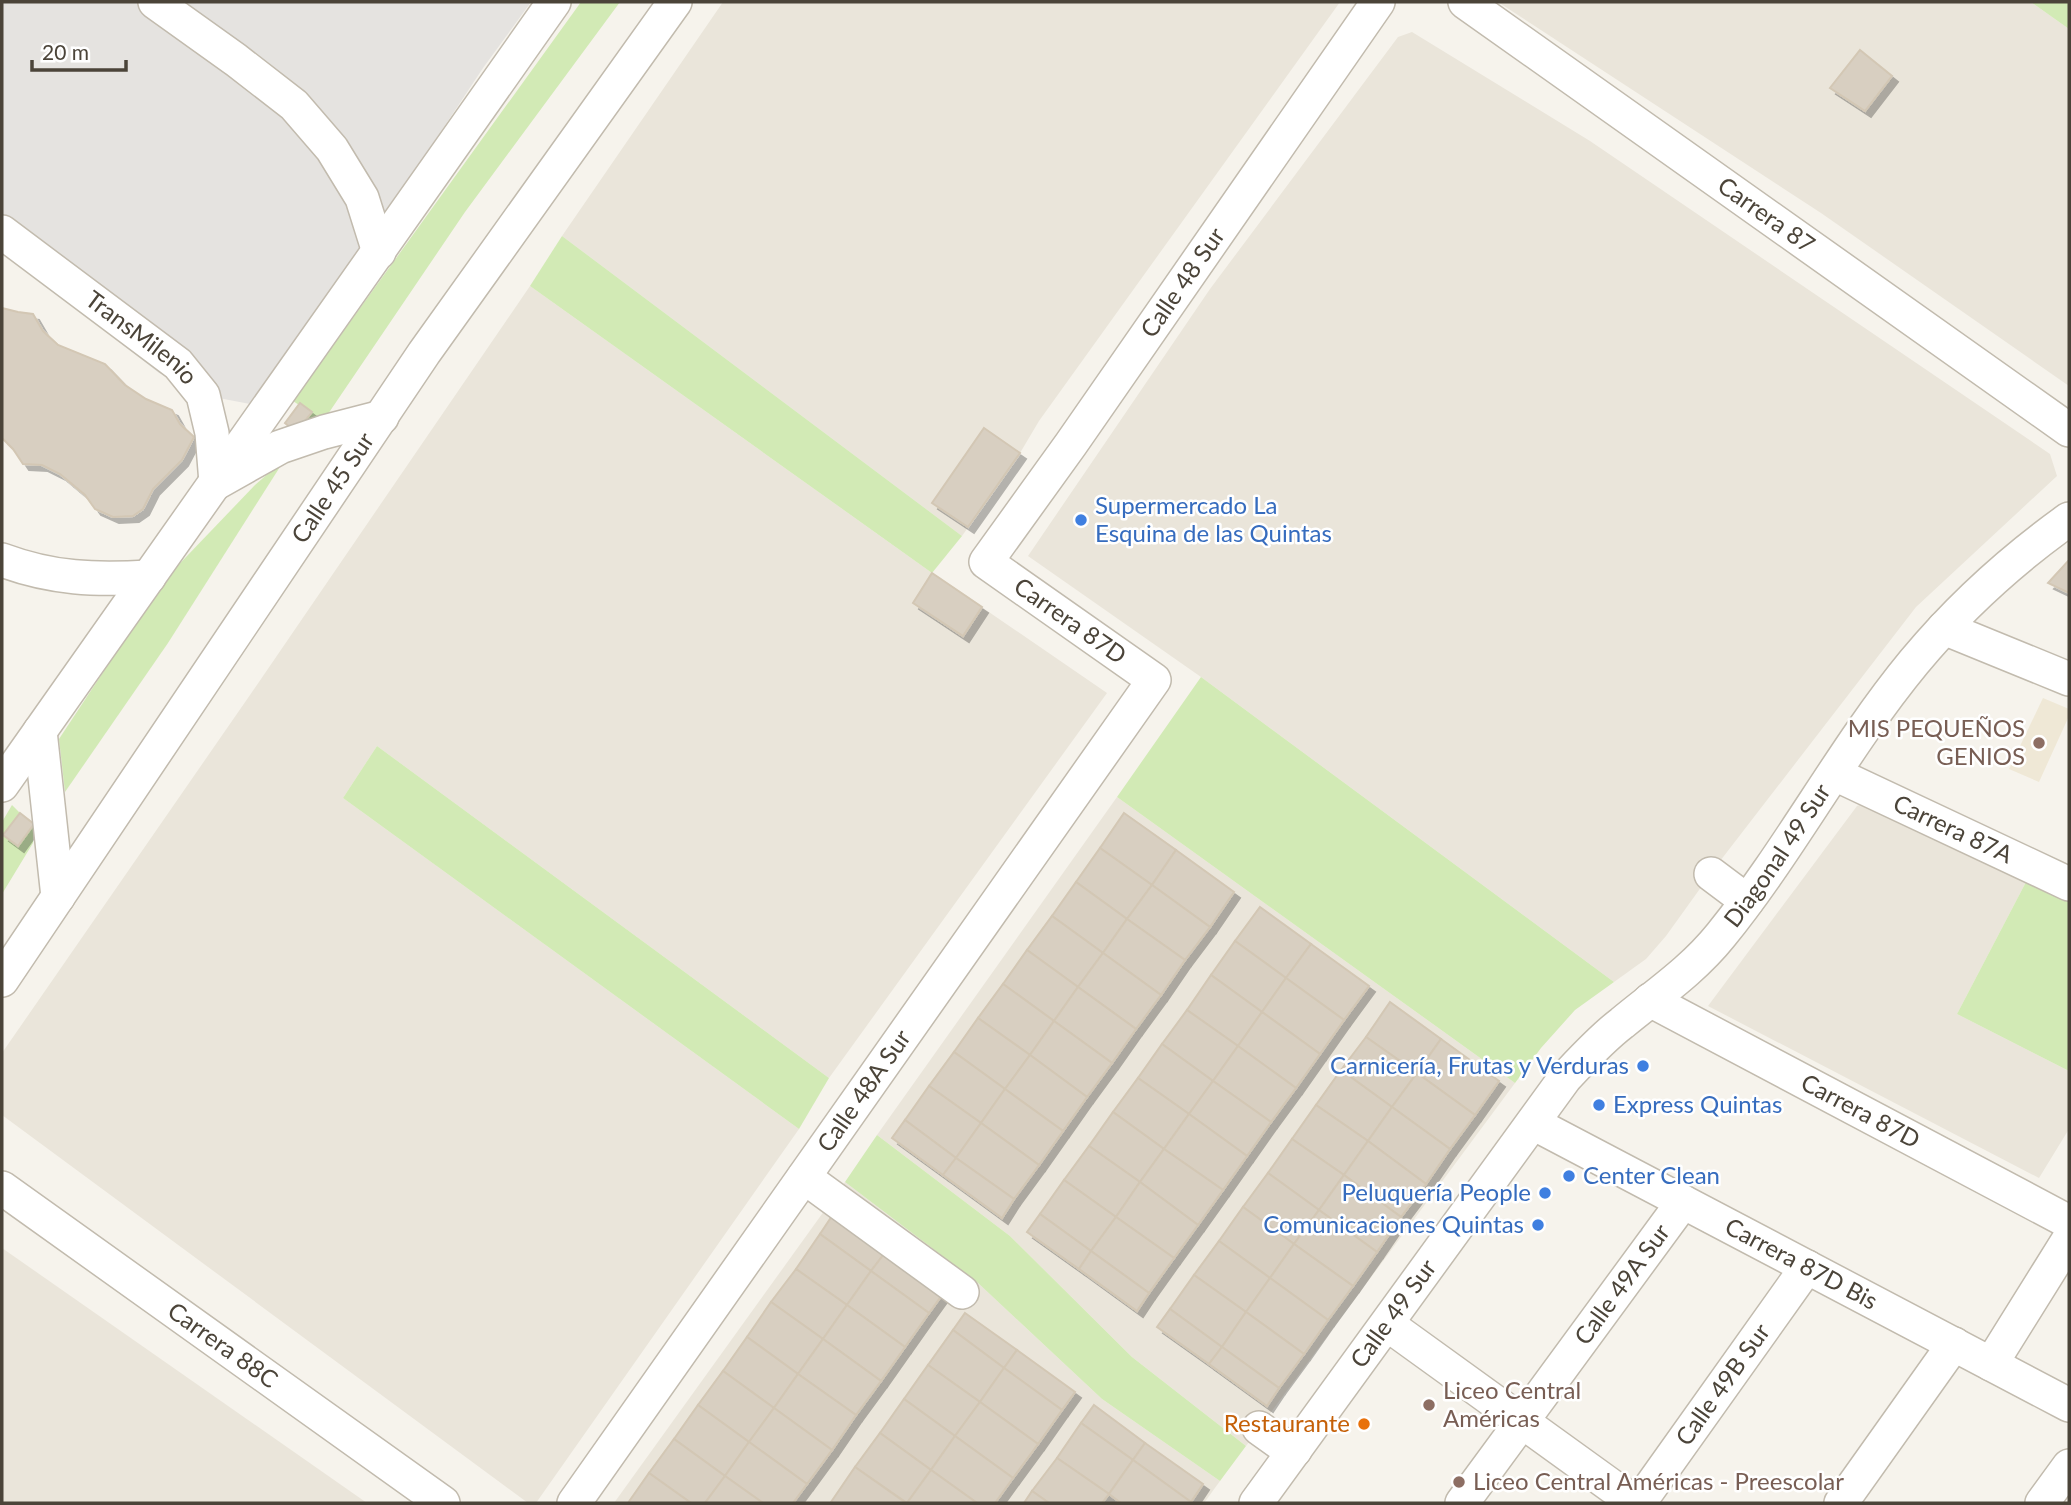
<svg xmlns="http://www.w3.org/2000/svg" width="2071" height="1505" viewBox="0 0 2071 1505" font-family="Lato,sans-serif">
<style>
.residential{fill:#eae5da}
.education{fill:#efe8d6}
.green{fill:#d2eab5}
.parking{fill:#e5e3e0}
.building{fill:#d8cfc1;stroke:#d3c7b4;stroke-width:2;filter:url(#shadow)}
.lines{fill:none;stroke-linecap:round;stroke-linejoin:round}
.minor-casing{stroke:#c2bbae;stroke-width:36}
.minor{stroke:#fff;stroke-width:33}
.shop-dot{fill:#3f7fe0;stroke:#fff;stroke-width:2.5}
.education-dot{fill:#8d6e63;stroke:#fff;stroke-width:2.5}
.food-dot{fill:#e8710a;stroke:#fff;stroke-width:2.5}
.labels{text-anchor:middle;stroke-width:5;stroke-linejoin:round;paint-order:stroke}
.street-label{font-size:24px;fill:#4b4439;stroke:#fff}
.shop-label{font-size:24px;fill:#366cbe;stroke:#fff;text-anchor:start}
.education-label{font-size:24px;fill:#785e54;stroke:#fff;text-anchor:start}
.food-label{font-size:24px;fill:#c56008;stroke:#fff;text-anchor:end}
</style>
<defs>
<filter id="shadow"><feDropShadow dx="6" dy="6" stdDeviation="0" flood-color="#0004"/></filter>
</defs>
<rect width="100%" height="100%" fill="#f6f3ec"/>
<g class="residential">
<path d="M723,2h617l-301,419 -19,32 -58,83 -400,-300z"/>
<path d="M1498,2h533l38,27v357l-248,-173z"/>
<path d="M1412,32l178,109 460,313 7,22 -141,131 -199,258 -51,71 -20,23 -32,23 -413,-305 -173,-121 182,-267 188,-252z"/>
<path d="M530,286l402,287 175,120 -278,385 -452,-332 -34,52 456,331 -263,374h-8l-526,-388v-62l248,-358z"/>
<path d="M1117,797l398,286 -269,363 -114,-89 -122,-121 -133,-101z"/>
<path d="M1867,802l159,80 -69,132 112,57v58l-30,49 -331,-172 149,-200z"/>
<path d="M845,1182l133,101 124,116 118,82 -16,22h-590z"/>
<path d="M2,1248l365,255h-365z"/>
</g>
<path class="education" d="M2043,698l26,11v7l-30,66 -30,-13z"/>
<g class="green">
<path d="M581,2h39l-155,210 -137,202 -32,18 16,-20 -11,-9 -2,2 -6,-4z"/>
<path d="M2031,2h38v27z"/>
<path d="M562,236l400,300 -30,37 -402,-287z"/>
<path d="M285,459l-117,184 -103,149 -6,-53 105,-159 91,-95z"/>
<path d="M1201,677l413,305 -39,28 -34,38 -26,35 -398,-286z"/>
<path d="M377,746l452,332 -30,51 -456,-331z"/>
<path d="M12,805l8,8 -16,22 14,11 16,-22 -1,19 -31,51v-72z"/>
<path d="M2026,882l43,20v169l-112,-57z"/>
<path d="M877,1135l133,101 122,121 114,89 -26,35 -118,-82 -124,-116 -133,-101z"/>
</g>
<path class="parking" d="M2,2h529l-48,66 -213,322 -20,14 -47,-9 -44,-22 -157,-123z"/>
<g class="building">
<path d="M1860,50l32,26 -27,35 -35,-23z"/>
<path d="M2,308l16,4 15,2 10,17 15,14 47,19 20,21 21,14 26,11 8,14 14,13 -12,23 -29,29 -10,20 -10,7 -20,1 -18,-8 -10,-14 -25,-21 -18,-9 -19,-1 -10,-15 -11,-11z"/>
<path d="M300,403l12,9 -16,20 -11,-9z"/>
<path d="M984,428l36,25 -52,74 -36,-24z"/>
<path d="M2069,560v33l-21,-10z"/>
<path d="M932,573l50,34 -19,29 -50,-33z"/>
<path d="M20,813l14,11 -16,22 -15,-11z"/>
<path d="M1124,813l52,37 -24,35 -52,-37z"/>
<path d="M1100,848l52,37 -25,34 -51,-37z"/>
<path d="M1176,850l58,42 -24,35 -58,-42z"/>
<path d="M1076,882l51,37 -24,34 -51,-37z"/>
<path d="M1152,885l58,42 -25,33 -58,-41z"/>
<path d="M1260,907l51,37 -25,34 -51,-37z"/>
<path d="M1052,916l51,37 -25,34 -51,-37z"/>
<path d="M1127,919l58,41 -24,35 -58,-42z"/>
<path d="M1235,941l51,37 -24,34 -51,-37z"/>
<path d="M1311,944l58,42 -25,34 -58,-42z"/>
<path d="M1027,950l51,37 -24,34 -51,-37z"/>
<path d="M1103,953l58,42 -25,34 -58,-42z"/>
<path d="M1211,975l51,37 -24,34 -51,-36z"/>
<path d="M1286,978l58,42 -24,34 -58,-42z"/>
<path d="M1003,984l51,37 -24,34 -52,-37z"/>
<path d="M1078,987l58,42 -24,34 -58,-42z"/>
<path d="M1390,1002l51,37 -24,34 -51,-36z"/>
<path d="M1187,1010l51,36 -25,35 -51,-37z"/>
<path d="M1262,1012l58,42 -24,34 -58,-42z"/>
<path d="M978,1018l52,37 -25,34 -51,-37z"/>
<path d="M1054,1021l58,42 -25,34 -57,-42z"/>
<path d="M1366,1037l51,36 -25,34 -51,-37z"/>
<path d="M1441,1039l58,42 -24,34 -58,-42z"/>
<path d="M1162,1044l51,37 -24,33 -51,-36z"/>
<path d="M1238,1046l58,42 -25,34 -58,-41z"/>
<path d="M954,1052l51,37 -24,34 -52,-37z"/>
<path d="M1030,1055l57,42 -24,34 -58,-42z"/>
<path d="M1341,1070l51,37 -24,34 -52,-36z"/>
<path d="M1417,1073l58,42 -25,34 -58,-42z"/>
<path d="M1138,1078l51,36 -25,35 -51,-37z"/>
<path d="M1213,1081l58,41 -24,34 -58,-42z"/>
<path d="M929,1086l52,37 -25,35 -51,-38z"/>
<path d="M1005,1089l58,42 -24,34 -58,-42z"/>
<path d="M1316,1105l52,36 -24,34 -52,-36z"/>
<path d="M1392,1107l58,42 -24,35 -58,-43z"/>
<path d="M1113,1112l51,37 -24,33 -51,-36z"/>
<path d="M1189,1114l58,42 -24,34 -59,-41z"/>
<path d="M905,1120l51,38 -13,17 -51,-37z"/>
<path d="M981,1123l58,42 -25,34 -58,-41z"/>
<path d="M1292,1139l52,36 -25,35 -51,-37z"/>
<path d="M1368,1141l58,43 -25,33 -57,-42z"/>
<path d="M1089,1146l51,36 -24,35 -52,-37z"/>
<path d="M1164,1149l59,41 -25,35 -58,-43z"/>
<path d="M956,1158l58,41 -12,19 -59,-43z"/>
<path d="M1268,1173l51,37 -25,34 -51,-37z"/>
<path d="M1344,1175l57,42 -24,35 -58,-42z"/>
<path d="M1064,1180l52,37 -25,34 -51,-37z"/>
<path d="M1140,1182l58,43 -24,33 -58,-41z"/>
<path d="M1243,1207l51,37 -24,34 -51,-37z"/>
<path d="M1319,1210l58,42 -24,34 -59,-42z"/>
<path d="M1040,1214l51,37 -12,18 -52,-37z"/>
<path d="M832,1216l52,38 -13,17 -51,-37z"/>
<path d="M1116,1217l58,41 -25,35 -58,-42z"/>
<path d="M820,1234l51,37 -24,34 -51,-36z"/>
<path d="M1219,1241l51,37 -24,34 -52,-37z"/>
<path d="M1294,1244l59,42 -25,34 -58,-42z"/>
<path d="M1091,1251l58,42 -12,18 -58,-42z"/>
<path d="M884,1254l58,41 -13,18 -58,-42z"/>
<path d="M796,1269l51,36 -24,34 -52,-37z"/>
<path d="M871,1271l58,42 -24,34 -58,-42z"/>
<path d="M1194,1275l52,37 -24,35 -52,-38z"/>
<path d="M1270,1278l58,42 -24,34 -58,-42z"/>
<path d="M771,1302l52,37 -25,35 -51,-37z"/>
<path d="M847,1305l58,42 -24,34 -58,-42z"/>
<path d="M1170,1309l52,38 -13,17 -52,-37z"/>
<path d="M1246,1312l58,42 -25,34 -57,-41z"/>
<path d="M965,1313l52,37 -13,18 -51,-38z"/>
<path d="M953,1330l51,38 -24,34 -52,-37z"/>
<path d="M747,1337l51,37 -24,34 -51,-37z"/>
<path d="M823,1339l58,42 -25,34 -58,-41z"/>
<path d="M1222,1347l57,41 -12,18 -58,-42z"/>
<path d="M1017,1350l58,42 -13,18 -58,-42z"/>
<path d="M928,1365l52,37 -25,34 -51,-37z"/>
<path d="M1004,1368l58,42 -24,34 -58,-42z"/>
<path d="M723,1371l51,37 -25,34 -51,-37z"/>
<path d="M798,1374l58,41 -24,35 -58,-42z"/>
<path d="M904,1399l51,37 -24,34 -51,-37z"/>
<path d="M980,1402l58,42 -25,34 -58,-42z"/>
<path d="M698,1405l51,37 -24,34 -51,-37z"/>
<path d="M1094,1405l51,38 -12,17 -52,-37z"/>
<path d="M774,1408l58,42 -25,34 -58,-42z"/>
<path d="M1081,1423l52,37 -24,34 -52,-36z"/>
<path d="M880,1433l51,37 -24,33 -52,-36z"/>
<path d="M955,1436l58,42 -18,25h-18l-46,-33z"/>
<path d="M674,1439l51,37 -20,27h-14l-42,-30z"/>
<path d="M749,1442l58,42 -14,19h-30l-38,-27z"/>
<path d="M1145,1443l58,41 -12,18 -58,-42z"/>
<path d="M1057,1458l52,36 -7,9h-53l-17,-12z"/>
<path d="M1133,1460l58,42 -1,1h-69l-12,-9z"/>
<path d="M855,1467l51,36h-73l-2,-1z"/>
<path d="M931,1470l46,33h-70z"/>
<path d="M649,1473l42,30h-63z"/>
<path d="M725,1476l38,27h-58z"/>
<path d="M1032,1491l17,12h-25z"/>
</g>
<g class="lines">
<defs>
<g id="minor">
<path d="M155,2l81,58 58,45 38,44 30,49 17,54"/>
<path id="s1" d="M1465,2l604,428"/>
<path id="s2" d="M2,232l176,132 25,31 9,38 4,50 64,-36 44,-15 58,-15"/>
<path d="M2,560c51,19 93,20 147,17"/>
<path d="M1944,628l125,51"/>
<path d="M40,731l18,166"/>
<path id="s3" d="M1835,774l234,110"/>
<path d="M2,785l552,-783"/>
<path d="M1711,874l36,27"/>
<path id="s4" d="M2,980l422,-627 251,-351"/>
<path id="s5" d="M1650,1000l419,222"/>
<path id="s6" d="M1533,1123l536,282"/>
<path d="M804,1177l158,115"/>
<path id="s7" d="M2,1188l441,315"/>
<path d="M1387,1324l248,179"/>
<path d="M1991,1364l78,-125"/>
<path d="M1259,1428l21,15 15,7"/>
<path id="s8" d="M574,1503l580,-823 -168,-118 85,-118 307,-442"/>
<path id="s9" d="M1256,1503l309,-425c18,-19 36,-39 57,-55 35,-29 70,-52 99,-88 70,-86 122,-187 193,-273 44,-53 99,-103 155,-143"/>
<path id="s10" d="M1462,1503l221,-301"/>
<path id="s11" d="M1639,1503l168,-236"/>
<path d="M1841,1503l113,-159"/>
<path d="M2042,1503l27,-37"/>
</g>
</defs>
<use href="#minor" class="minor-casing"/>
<use href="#minor" class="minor"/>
</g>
<g class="shop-dot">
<circle cx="1081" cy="520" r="7"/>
<circle cx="1643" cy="1066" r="7"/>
<circle cx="1599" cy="1105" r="7"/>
<circle cx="1569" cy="1176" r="7"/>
<circle cx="1545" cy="1193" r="7"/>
<circle cx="1538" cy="1225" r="7"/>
</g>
<g class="education-dot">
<circle cx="2039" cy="743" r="7"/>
<circle cx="1429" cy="1405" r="7"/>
<circle cx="1459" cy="1482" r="7"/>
</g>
<circle class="food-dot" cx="1364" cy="1424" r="7"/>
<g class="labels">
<g class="street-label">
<text dy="8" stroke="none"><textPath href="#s1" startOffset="369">Carrera 87</textPath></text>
<text dy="8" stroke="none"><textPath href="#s8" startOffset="1554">Calle 48 Sur</textPath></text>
<text dy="8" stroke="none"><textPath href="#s2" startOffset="175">TransMilenio</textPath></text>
<text dy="8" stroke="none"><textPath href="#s4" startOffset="593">Calle 45 Sur</textPath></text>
<text transform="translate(1070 621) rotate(35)" y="8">Carrera 87D</text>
<text dy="8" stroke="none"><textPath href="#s3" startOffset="130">Carrera 87A</textPath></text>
<text dy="8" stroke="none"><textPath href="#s9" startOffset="835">Diagonal 49 Sur</textPath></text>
<text dy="8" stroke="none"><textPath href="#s8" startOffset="504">Calle 48A Sur</textPath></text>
<text dy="8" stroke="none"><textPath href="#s5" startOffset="238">Carrera 87D</textPath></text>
<text dy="8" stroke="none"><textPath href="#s6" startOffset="303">Carrera 87D Bis</textPath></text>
<text dy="8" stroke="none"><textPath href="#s10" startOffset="271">Calle 49A Sur</textPath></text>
<text dy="8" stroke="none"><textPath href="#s9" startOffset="234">Calle 49 Sur</textPath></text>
<text dy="8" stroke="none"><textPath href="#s7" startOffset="271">Carrera 88C</textPath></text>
<text dy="8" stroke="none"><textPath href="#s11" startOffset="145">Calle 49B Sur</textPath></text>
</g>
<g class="shop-label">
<text x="1095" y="514">Supermercado La<tspan x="1095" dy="28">Esquina de las Quintas</tspan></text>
<text x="1629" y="1074" text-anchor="end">Carnicería, Frutas y Verduras</text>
<text x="1613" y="1113">Express Quintas</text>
<text x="1583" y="1184">Center Clean</text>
<text x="1531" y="1201" text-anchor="end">Peluquería People</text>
<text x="1524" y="1233" text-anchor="end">Comunicaciones Quintas</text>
</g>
<g class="education-label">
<text x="2025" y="737" text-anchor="end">MIS PEQUEÑOS<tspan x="2025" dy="28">GENIOS</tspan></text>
<text x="1443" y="1399">Liceo Central<tspan x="1443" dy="28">Américas</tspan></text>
<text x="1473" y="1490">Liceo Central Américas - Preescolar</text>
</g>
<g class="food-label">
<text x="1350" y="1432">Restaurante</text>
</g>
</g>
<rect width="2071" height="1505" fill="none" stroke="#4b4439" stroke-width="7"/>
<path d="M32 60v10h94v-10" fill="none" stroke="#4b4439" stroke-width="3.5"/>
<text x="42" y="60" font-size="21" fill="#4b4439" stroke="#ffffff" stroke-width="5" paint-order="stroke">20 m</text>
</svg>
